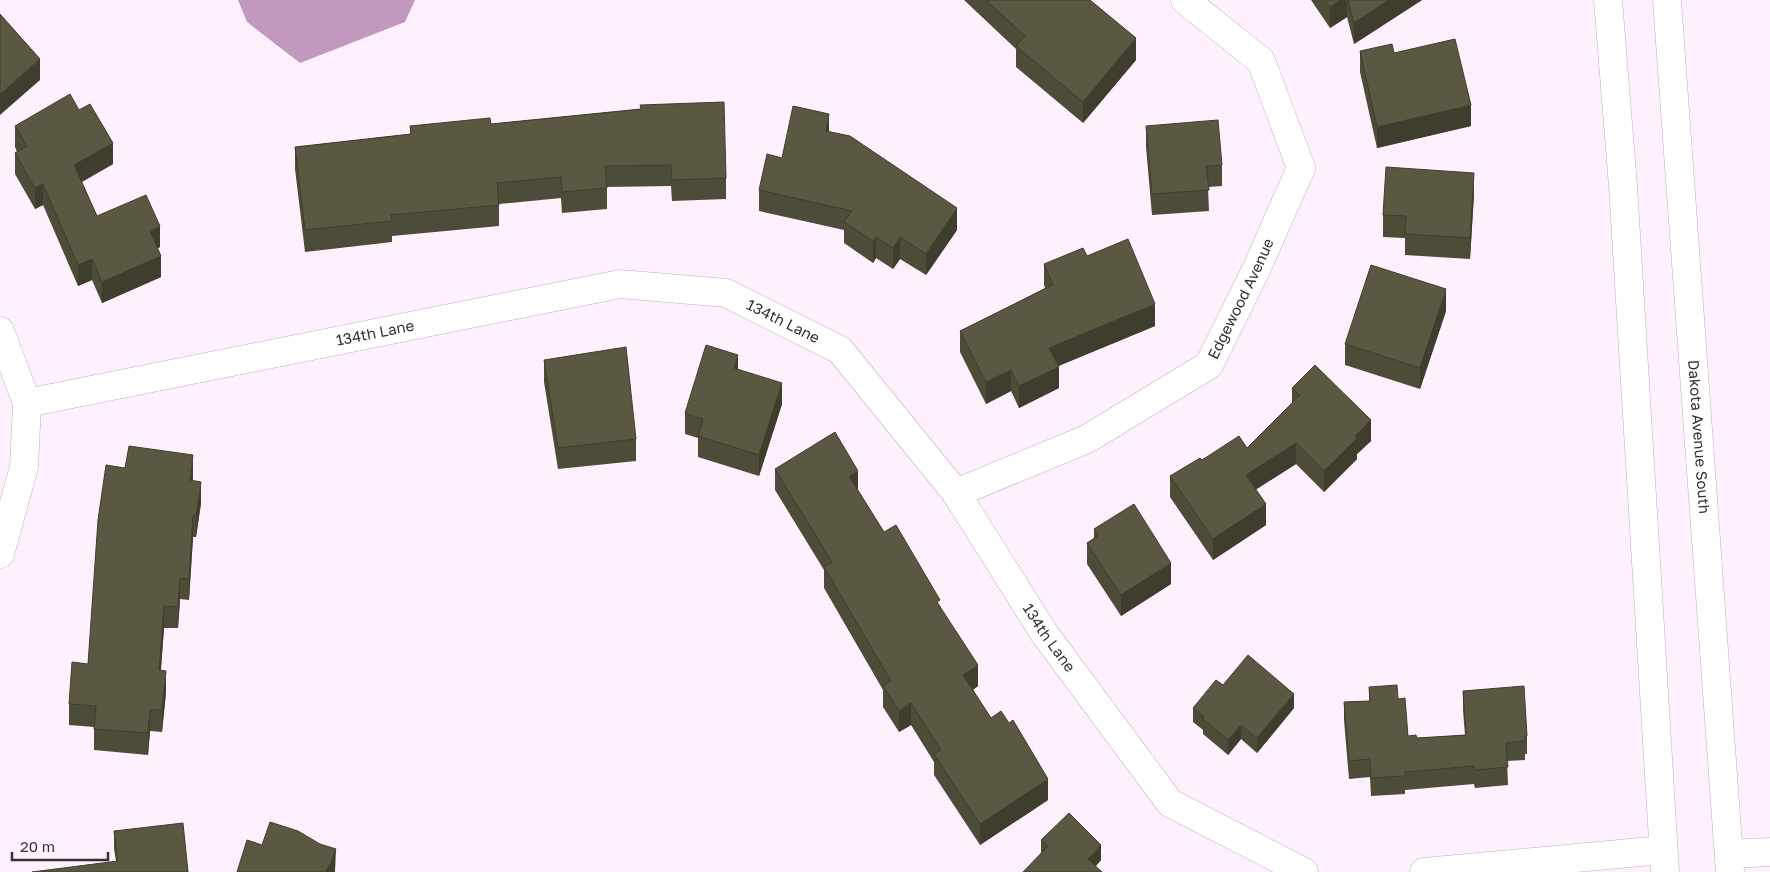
<svg xmlns="http://www.w3.org/2000/svg" width="1770" height="872" viewBox="0 0 1770 872" font-family="'Golos Text',sans-serif">
<style>
.water{fill:#c199bf}
.lines{fill:none;stroke-linecap:round;stroke-linejoin:round}
.minor-casing{stroke:#c0adbf;stroke-width:29}
.secondary-casing{stroke:#c0adbf;stroke-width:29}
.minor{stroke:#fff;stroke-width:28}
.secondary{stroke:#fff;stroke-width:28}
.wall{fill:#4d4c39}
.shaded-wall{fill:#3f3e2e}
.building{fill:#5a5842;stroke:#3f3e2e}
.labels{text-anchor:middle;stroke-width:5;stroke-linejoin:round;paint-order:stroke}
.street-label{font-size:15px;fill:#372f36;stroke:#fef1fd}
</style>
<rect width="100%" height="100%" fill="#fef1fd"/>
<path class="water" d="M238,0h177l-10,22 -105,41 -53,-41z"/>
<g class="lines">
<defs>
<g id="minor">
<path d="M0,331l27,72 -3,64 -24,87"/>
<path id="s1" d="M27,403l593,-119 106,9 114,57 116,143 88,140 126,170 134,69"/>
<path id="s2" d="M956,493l131,-54 122,-74 46,-93 46,-104 -40,-107 -76,-61"/>
<path d="M1729,854l41,-2"/>
<path d="M1424,872l239,-22"/>
</g>
<g id="secondary">
<path d="M1608,0l15,186 42,686"/>
<path id="s3" d="M1667,0l63,872"/>
</g>
</defs>
<use href="#minor" class="minor-casing"/>
<use href="#secondary" class="secondary-casing"/>
<use href="#minor" class="minor"/>
<use href="#secondary" class="secondary"/>
</g>
<g class="wall">
<path d="M964,0h126l46,60 -53,63 -67,-56v-18z"/>
<path d="M1311,0h111l-68,44 -7,-27 -17,11z"/>
<path d="M1360,51l34,2 77,73 -94,22 -17,-76z"/>
<path d="M640,109l86,69v21l-54,2 -1,-15 -64,1v22l-45,4 -1,-15 -62,6v22l-107,10v6l-87,10 -10,-83v-22l115,-13v-8l81,-2z"/>
<path d="M79,110l34,54 -31,18 15,34 63,31 -2,1 3,29 -59,26 -10,-23 -14,6 -35,-81 -8,4 -20,-35v-21l2,-1 -2,-5v-21z"/>
<path d="M1146,126l76,39v21l-14,1 1,24 -57,4 -6,-68z"/>
<path d="M829,131l128,99 -31,45 -26,-16 -7,10 -17,-11 -3,5 -29,-20v-13l-85,-19v-21l23,-32z"/>
<path d="M1474,194l-4,65 -65,-4v-17l-22,-1v-22z"/>
<path d="M1087,256l68,70 -97,40 1,22 -40,20 -8,-17 -25,13 -26,-52v-21l85,-43 -1,-3v-21z"/>
<path d="M1446,311l-26,78 -75,-24v-21z"/>
<path d="M544,360l92,79v22l-78,8 -14,-87z"/>
<path d="M738,369l44,35 -23,72 -61,-19v-19l-13,-4v-21z"/>
<path d="M1292,388l79,53 -14,13v5l-33,33 -28,-28 -40,25 10,36 -53,35 -43,-63v-21l32,-16 45,-12 45,-45z"/>
<path d="M125,468l68,9v3l8,23 -5,34h-3l-4,63 -9,-1 -2,29h-14l-3,42 5,22 -4,40 -12,-1 -2,24 -54,-5v-23l-25,-2v-21l19,-40z"/>
<path d="M775,469l83,21 26,42 56,74 38,80 -5,4 18,28 57,82 -68,45 -46,-70v-13l-23,-37 -12,7 -16,-25v-17l-59,-102v-18l-49,-80z"/>
<path d="M1094,529l77,55 -50,32 -34,-52v-21l7,-5z"/>
<path d="M1223,685l71,23 -37,45 -16,-14 -13,16 -25,-21v-4l-10,-8v-14z"/>
<path d="M1369,687l29,12 10,37 9,2 48,-3 -2,-25v-19l64,45v18h-2v6l-18,1 1,24 -33,3 -1,-4 -69,6v4l-34,2 -1,-19 -21,2 -5,-59v-18l25,-1z"/>
<path d="M114,831l74,41 -72,-11 -2,-12z"/>
<path d="M1041,840l60,20 -5,6 -55,-13z"/>
</g>
<g class="shaded-wall">
<path d="M1341,0h6v17l-17,11v-21z"/>
<path d="M1389,0h33l-68,44v-21z"/>
<path d="M1136,38v22l-53,63v-21z"/>
<path d="M40,59v21l-40,35v-21z"/>
<path d="M1471,105v21l-94,22v-21z"/>
<path d="M829,114v22l-3,-5z"/>
<path d="M113,143v21l-39,22v-21z"/>
<path d="M1474,173v21l-4,65v-21z"/>
<path d="M43,184v21l-8,4v-21z"/>
<path d="M957,208v22l-31,45v-21z"/>
<path d="M160,226v21l-10,5v-21z"/>
<path d="M876,237v21l-3,5v-22z"/>
<path d="M900,237v22l-7,10v-21z"/>
<path d="M161,256v21l-59,26v-21z"/>
<path d="M92,259v21l-14,6v-21z"/>
<path d="M1446,289v22l-26,78v-21z"/>
<path d="M1155,304v22l-106,44v-22z"/>
<path d="M738,355v22l-4,-9z"/>
<path d="M1059,367v21l-40,20v-22z"/>
<path d="M1011,370v21l-25,13v-22z"/>
<path d="M782,383v21l-23,72v-21z"/>
<path d="M1371,420v21l-14,13v5l-33,33v-21l31,-35z"/>
<path d="M1296,443v21l-50,32v-21z"/>
<path d="M193,455v22l-3,24v-21z"/>
<path d="M858,471v21l-9,-16z"/>
<path d="M201,482v21l-5,34v-21z"/>
<path d="M1266,504v21l-53,35v-21z"/>
<path d="M193,516v21l-4,63v-21z"/>
<path d="M1171,563v21l-50,32v-21z"/>
<path d="M180,578v21l-2,29v-21z"/>
<path d="M164,606v22l-5,63v-21z"/>
<path d="M978,665v21l-15,10v-21z"/>
<path d="M166,671v21l-4,40v-22z"/>
<path d="M1294,694v14l-37,45v-15z"/>
<path d="M911,703v22l-12,7v-21z"/>
<path d="M150,710v21l-2,24v-22z"/>
<path d="M1241,725v14l-13,16v-15z"/>
<path d="M1048,779v21l-68,45v-21z"/>
<path d="M1101,845v15l-11,12 -2,-13z"/>
<path d="M336,849l-1,23h-10z"/>
</g>
<g class="building">
<path d="M986,0h104l46,38 -53,64 -67,-56 9,-10z"/>
<path d="M1325,0h16l-11,7z"/>
<path d="M1348,0h41l-35,23z"/>
<path d="M0,14l40,45 -40,35z"/>
<path d="M1455,39l16,66 -94,22 -17,-76 32,-7 2,9z"/>
<path d="M70,94l9,16 11,-6 23,39 -39,22 23,51 49,-21 14,31 -10,5 11,25 -59,26 -10,-23 -14,6 -35,-81 -8,4 -20,-35 12,-7 -12,-20z"/>
<path d="M724,102l2,76 -54,2 -1,-15 -66,1 2,22 -45,4 -1,-15 -64,6 2,22 -108,10 1,6 -87,9 -10,-83 116,-13 -1,-8 80,-8 1,6 150,-15 -1,-4z"/>
<path d="M793,106l36,8 -3,17 24,5 107,72 -31,46 -26,-17 -7,11 -17,-11 -3,4 -29,-19 8,-11 -93,-21 8,-36 15,4z"/>
<path d="M1218,120l4,45 -16,1 3,24 -57,4 -6,-68z"/>
<path d="M1386,167l88,6 -4,65 -65,-4 1,-18 -23,-1z"/>
<path d="M1128,239l27,65 -106,44 10,19 -40,19 -8,-16 -25,12 -26,-51 93,-46 -9,-21 39,-16 4,8z"/>
<path d="M1371,265l75,24 -26,79 -75,-24z"/>
<path d="M706,345l32,10 -4,13 48,15 -23,72 -61,-19 5,-17 -18,-6z"/>
<path d="M626,347l10,92 -78,9 -14,-88z"/>
<path d="M1315,365l56,55 -16,16 2,2 -33,33 -28,-28 -50,32 20,29 -53,35 -43,-63 30,-18 2,2 37,-24 8,12 53,-53 -8,-7z"/>
<path d="M835,432l23,39 -9,5 35,56 12,-7 44,75 -3,2 41,63 -15,10 28,43 10,-7 8,12 4,-3 35,59 -68,45 -46,-70 7,-4 -30,-47 -12,8 -16,-25 8,-5 -67,-114 8,-5 -57,-93z"/>
<path d="M129,446l64,9 -3,25 11,2 -5,34h-3l-4,63 -9,-1 -2,29 -14,-1 -5,64 7,1 -4,39h-12l-2,23 -54,-4 2,-23 -27,-2 3,-42 16,2 10,-144 8,-55 19,3z"/>
<path d="M1134,504l37,59 -50,32 -34,-52 11,-7 -4,-7z"/>
<path d="M1248,655l46,39 -37,44 -16,-13 -13,15 -25,-21 1,-3 -11,-8 23,-28 7,5z"/>
<path d="M1397,685l1,14 7,-1 3,38 8,-1 1,3 49,-3 -3,-44 61,-5 3,50h-2v5l-19,2 2,24 -33,3 -1,-4 -69,6v4l-34,2 -1,-19 -21,2 -5,-59 26,-1 -1,-14z"/>
<path d="M1069,813l32,32 -13,14 14,13h-79l25,-26 -7,-6z"/>
<path d="M270,822l28,9 22,13 16,5 -5,14 -6,9h-88l10,-32 15,5z"/>
<path d="M183,823l5,49h-156l86,-11 -4,-30z"/>
</g>
<g class="labels">
<g class="street-label">
<text dy="5" stroke="none"><textPath href="#s2" startOffset="358">Edgewood Avenue</textPath></text>
<text dy="5" stroke="none"><textPath href="#s1" startOffset="775">134th Lane</textPath></text>
<text dy="5" stroke="none"><textPath href="#s1" startOffset="355">134th Lane</textPath></text>
<text dy="5" stroke="none"><textPath href="#s3" startOffset="438">Dakota Avenue South</textPath></text>
<text dy="5" stroke="none"><textPath href="#s1" startOffset="1195">134th Lane</textPath></text>
</g>
</g>
<path d="M12 852v8h96v-8" fill="none" stroke="#372f36" stroke-width="2.5"/>
<text x="20" y="852" font-size="15" fill="#372f36" stroke="#fef1fd" stroke-width="4" paint-order="stroke">20 m</text>
</svg>
